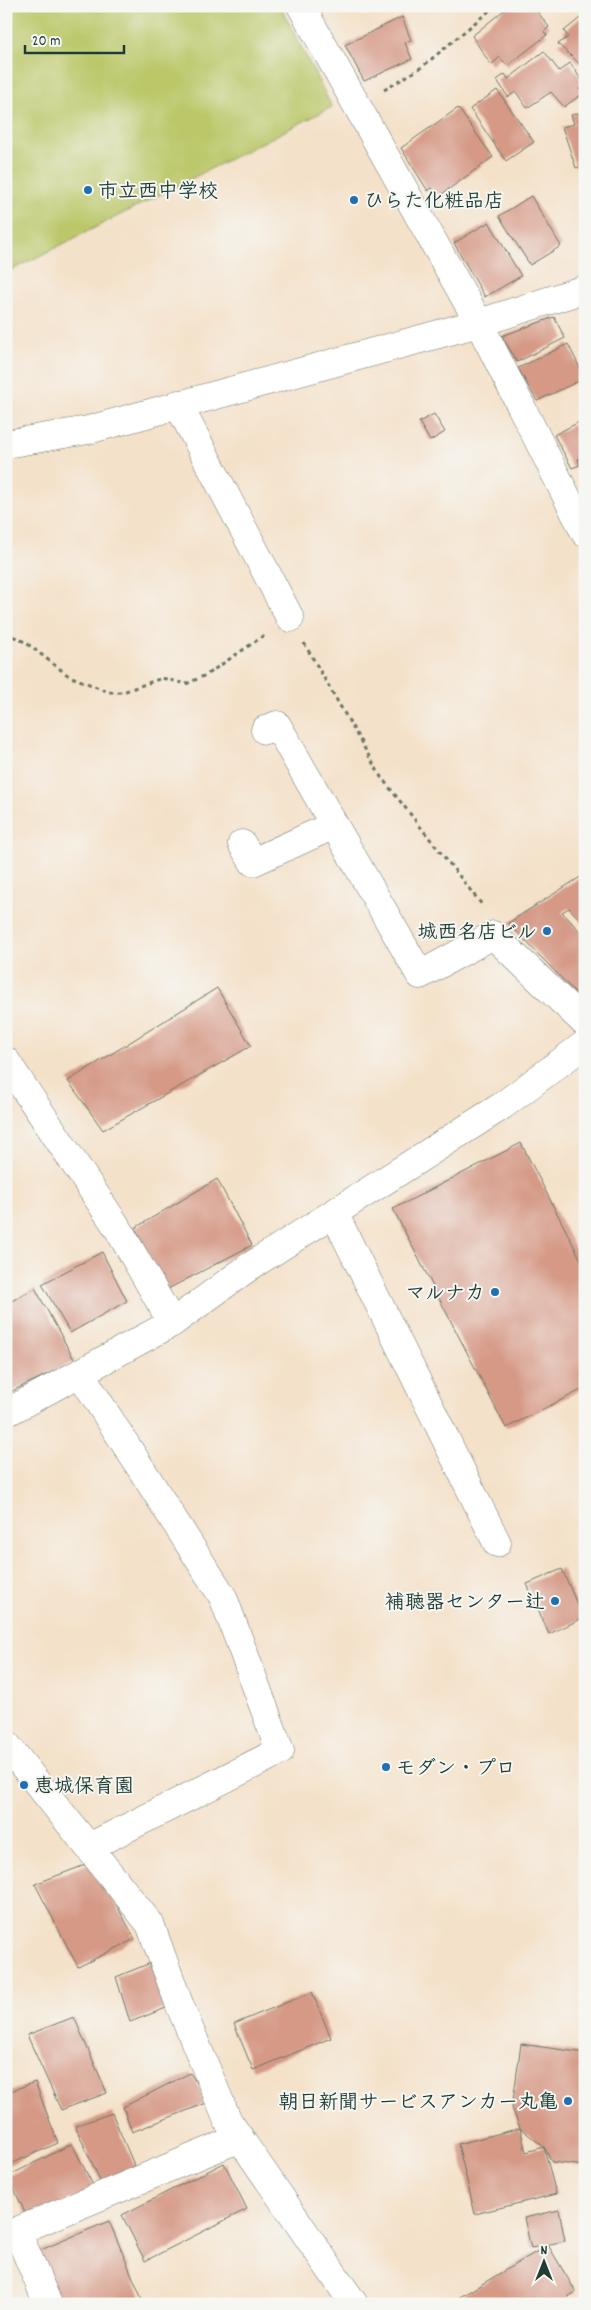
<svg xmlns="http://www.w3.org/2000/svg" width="591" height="2310" viewBox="0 0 591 2310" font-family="Dekko,'Klee One',sans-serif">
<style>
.green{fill:#bbc769;stroke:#6d824e}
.building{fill:#d59986}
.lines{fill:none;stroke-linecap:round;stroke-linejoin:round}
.street-casing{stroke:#6a7668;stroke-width:29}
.path{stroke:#6a7668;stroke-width:3;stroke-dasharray:4 4;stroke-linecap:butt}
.street{stroke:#fff;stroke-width:28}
.poi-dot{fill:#1f6fb2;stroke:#f6f6f2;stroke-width:2}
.labels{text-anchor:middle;stroke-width:4;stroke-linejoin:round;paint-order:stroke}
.poi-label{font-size:20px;font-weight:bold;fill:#1f3d34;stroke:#f6f6f2;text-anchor:start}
</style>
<rect width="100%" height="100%" fill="#f6f6f2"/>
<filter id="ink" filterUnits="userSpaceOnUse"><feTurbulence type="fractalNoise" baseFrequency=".02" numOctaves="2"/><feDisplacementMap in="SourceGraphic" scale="10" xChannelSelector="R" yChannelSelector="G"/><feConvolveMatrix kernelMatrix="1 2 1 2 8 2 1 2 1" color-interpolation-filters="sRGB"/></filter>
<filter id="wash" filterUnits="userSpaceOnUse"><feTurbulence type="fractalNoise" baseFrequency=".0096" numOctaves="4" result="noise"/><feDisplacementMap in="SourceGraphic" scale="20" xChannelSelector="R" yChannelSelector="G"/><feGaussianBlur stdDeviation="1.12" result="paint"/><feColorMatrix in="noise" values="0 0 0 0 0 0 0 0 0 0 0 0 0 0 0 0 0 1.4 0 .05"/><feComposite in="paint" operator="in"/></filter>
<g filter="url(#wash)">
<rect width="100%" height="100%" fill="#f4e1c9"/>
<path class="green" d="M6,6h274l52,101 -326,166z"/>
<g id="blocks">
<g class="building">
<path d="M509,6h24l16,21 -5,5 3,3 -40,31 -7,-9 -9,8 -19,-29z"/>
<path d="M585,14v52l-2,1 -25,-23 10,-7 -4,-6z"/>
<path d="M402,17l9,23 -6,3 7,16 -48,22 -19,-36z"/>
<path d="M544,51l15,20 11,-8 15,22 -6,4 3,5 -18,13 -13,-15 -24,16 -11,-16 -8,5 -11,-17 8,-6 3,5z"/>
<path d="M497,90l37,52 -28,19 -36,-52z"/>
<path d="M458,108l35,49 -55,40 -6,-9 -4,3 -27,-43z"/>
<path d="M585,111v54l-9,3 -14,-41 12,-3 -3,-9z"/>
<path d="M531,196l30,50 -31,19 -31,-49z"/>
<path d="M489,222l32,54 -36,21 -31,-54z"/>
<path d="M554,317l11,21 -48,24 -15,-26z"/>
<path d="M568,344l17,34 -48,23 -19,-33z"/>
<path d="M434,414l11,18 -15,9 -11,-19z"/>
<path d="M585,419v37l-7,3 2,6 -8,3 -18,-33z"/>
<path d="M585,874v51l-16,-17 -7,4 23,25v59l-10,-4 -67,-69z"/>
<path d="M217,988l34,58 -148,84 -35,-49z"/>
<path d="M521,1143l60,117 4,1v127l-79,40 -113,-219z"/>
<path d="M217,1179l35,66 -86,45 -31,-62z"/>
<path d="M102,1252l25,49 -57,32 -28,-49z"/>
<path d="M35,1288l40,73 -69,33v-90z"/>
<path d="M562,1569l21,49 -34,16 -22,-50z"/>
<path d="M93,1862l42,77 -57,28 -43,-83z"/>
<path d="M153,1962l13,46 -36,14 -14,-45z"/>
<path d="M312,1992l19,46 -78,32 -19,-46z"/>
<path d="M74,2017l33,76 -46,17 -34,-75z"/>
<path d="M521,2044l64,9v113l-33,-4 -8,-15 -24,-19 -8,-20z"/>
<path d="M190,2073l19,29 -77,30 -9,-25z"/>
<path d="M35,2082l23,61 -52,23v-73z"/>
<path d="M112,2113l25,59 -34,15 -28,-61z"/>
<path d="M520,2128l6,24 18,-5 12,47 -81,20 -17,-70z"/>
<path d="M72,2144l24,47 -70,24 -18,-39z"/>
<path d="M224,2163l23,46 -102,52 -23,-46z"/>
<path d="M559,2210l6,31 -34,7 -7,-30z"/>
<path d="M109,2221l35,83h-94l-21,-49z"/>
<path d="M548,2245l28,47 -20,12h-108z"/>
</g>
</g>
</g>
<g filter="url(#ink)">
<use href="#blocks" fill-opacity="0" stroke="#6a7668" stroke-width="1"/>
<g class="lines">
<defs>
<g id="street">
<path d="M301,6l178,317 106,210"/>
<path d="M178,404l112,214"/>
<path d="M6,444l82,-14 391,-107 106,-34"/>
<path d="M265,730l12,-5 143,250 73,-40 92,88"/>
<path d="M242,844l11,18 81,-37"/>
<path d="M6,1061l113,169 53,93"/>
<path d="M334,1213l163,330"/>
<path d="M80,1373l143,224 57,154 -191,96"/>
<path d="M6,1413l166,-90 77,-56 253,-161 83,-62"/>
<path d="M6,1744l144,180 30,82 48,115 126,183"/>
<path d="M48,2304l-31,-73 223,-93"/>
</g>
</defs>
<use href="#street" class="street-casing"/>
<g class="path">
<path d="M384,90l38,-23 73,-61"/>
<path d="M6,633l19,9 44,34 40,16h14l39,-14 24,6 20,-9 59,-40"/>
<path d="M304,643l77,134 102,129"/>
</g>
<use href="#street" class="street"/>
</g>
</g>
<g class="poi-dot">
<circle cx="88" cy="190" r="5"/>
<circle cx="354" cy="200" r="5"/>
<circle cx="547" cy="931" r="5"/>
<circle cx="495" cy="1292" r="5"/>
<circle cx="555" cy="1601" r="5"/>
<circle cx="386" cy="1767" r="5"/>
<circle cx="24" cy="1785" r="5"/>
<circle cx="568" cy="2101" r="5"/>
</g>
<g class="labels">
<g class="poi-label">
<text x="98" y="197">市立西中学校</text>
<text x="364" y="207">ひらた化粧品店</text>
<text x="537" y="938" text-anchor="end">城西名店ビル</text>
<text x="485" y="1299" text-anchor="end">マルナカ</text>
<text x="545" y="1608" text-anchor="end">補聴器センター辻</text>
<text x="396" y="1774">モダン・プロ</text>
<text x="34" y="1792">恵城保育園</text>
<text x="558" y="2108" text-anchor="end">朝日新聞サービスアンカー丸亀</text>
</g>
</g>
<rect width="591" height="2310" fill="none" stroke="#f6f6f2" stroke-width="25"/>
<g transform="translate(544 2262)" stroke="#f6f6f2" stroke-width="4" paint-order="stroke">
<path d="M0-4L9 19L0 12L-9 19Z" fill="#1f3d34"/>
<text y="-8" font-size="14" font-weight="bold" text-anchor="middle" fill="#1f3d34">N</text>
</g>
<path d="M25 45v8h99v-8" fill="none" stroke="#1f3d34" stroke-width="2.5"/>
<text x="32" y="45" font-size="15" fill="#1f3d34" stroke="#f6f6f2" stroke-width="4" paint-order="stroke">20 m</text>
</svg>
